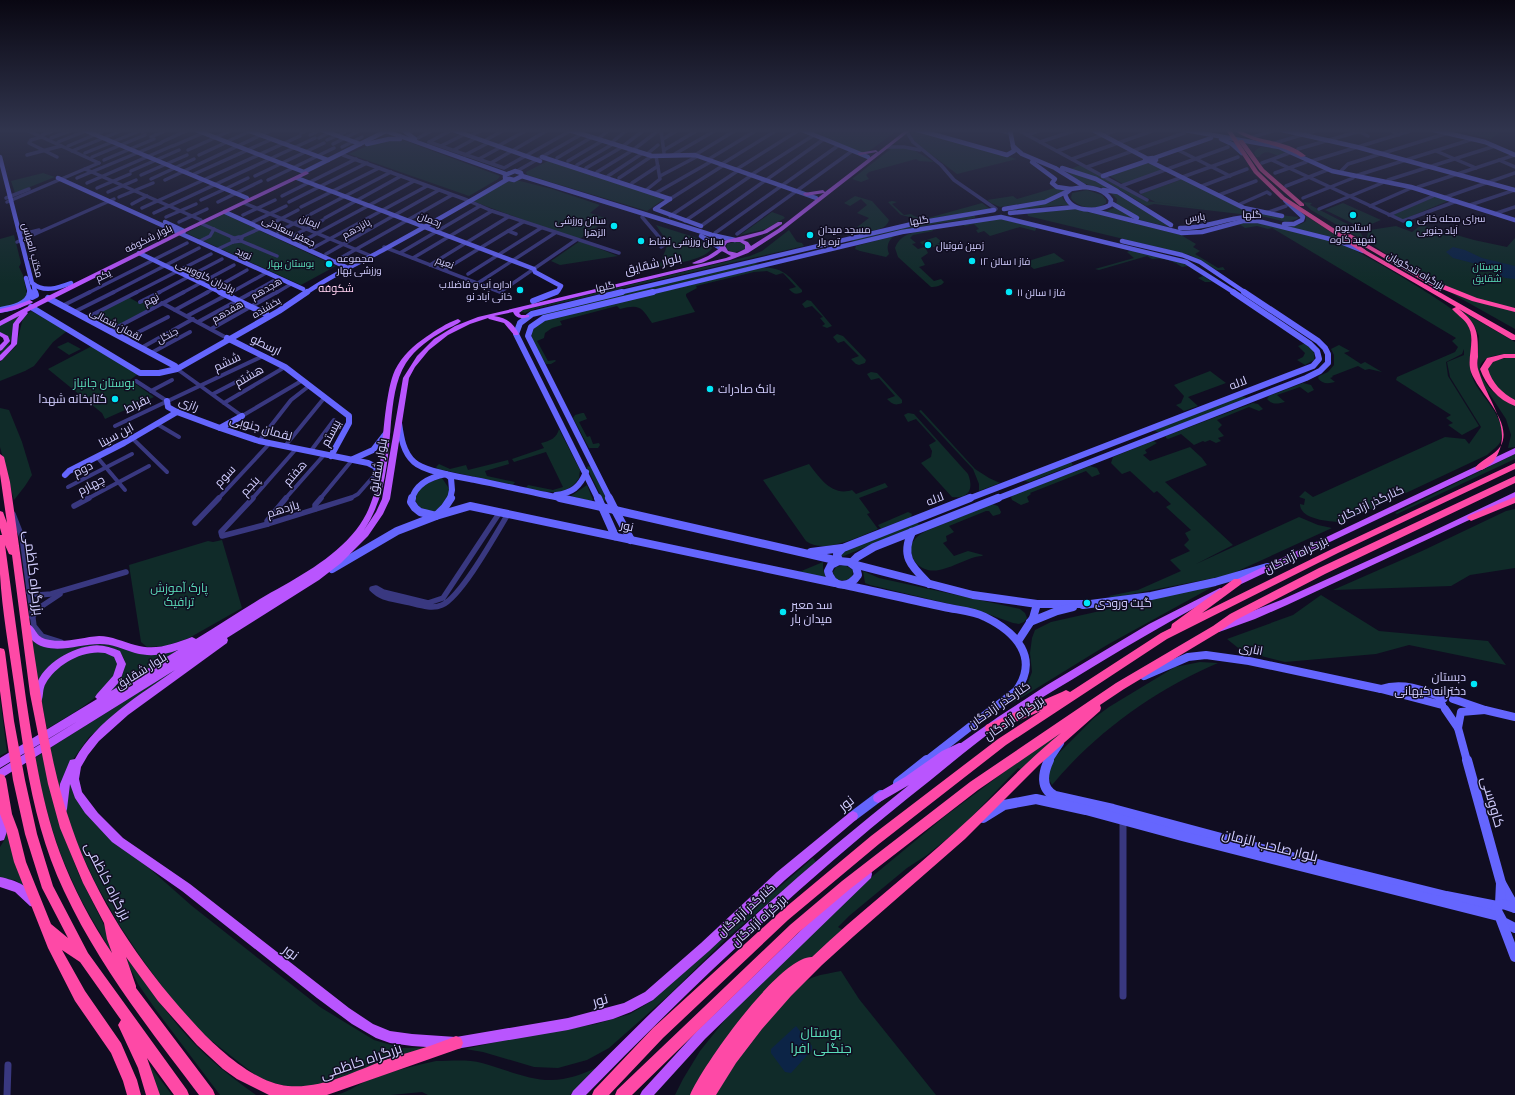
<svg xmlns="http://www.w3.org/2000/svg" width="1515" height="1095" viewBox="0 0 1515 1095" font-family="'PT Sans Narrow',Cairo,sans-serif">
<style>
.green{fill:#102b29}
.water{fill:#0c2446}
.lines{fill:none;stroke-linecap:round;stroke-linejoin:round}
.street-far3{stroke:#393880;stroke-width:3.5}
.street-far2{stroke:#393880;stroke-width:4}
.street-far1{stroke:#393880;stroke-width:5.5}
.street{stroke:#393880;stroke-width:7}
.secondary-far3{stroke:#6566fe;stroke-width:4.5}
.secondary-far2{stroke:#6566fe;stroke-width:6}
.secondary-far1{stroke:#6566fe;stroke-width:8}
.secondary{stroke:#6566fe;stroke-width:10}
.primary{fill:#b955fe;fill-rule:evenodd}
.highway{fill:#fe49a6;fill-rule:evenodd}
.poi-dot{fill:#01e6f7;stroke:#100d21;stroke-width:1.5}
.labels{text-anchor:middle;stroke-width:3;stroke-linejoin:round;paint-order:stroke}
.far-street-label{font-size:10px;fill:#d2ceff;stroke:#100d21}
.far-poi-label{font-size:10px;fill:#d2ceff;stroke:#100d21;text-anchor:start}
.far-park-label{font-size:10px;fill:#5adeb9;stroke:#100d21}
.far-neighbourhood-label{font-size:11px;fill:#ffd0ef;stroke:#100d21}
.street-label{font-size:12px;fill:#d2ceff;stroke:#100d21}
.park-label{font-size:12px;fill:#5adeb9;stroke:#100d21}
.poi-label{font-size:12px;fill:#d2ceff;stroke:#100d21;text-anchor:start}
.near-street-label{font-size:14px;fill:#d2ceff;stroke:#100d21}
.near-park-label{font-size:14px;fill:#5adeb9;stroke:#100d21}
</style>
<rect width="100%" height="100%" fill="#100d21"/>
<g class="green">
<path d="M806,130h92l-33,24z"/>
<path d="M912,130h4l101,29 -60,15 -41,-31 -7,-11z"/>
<path d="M1455,130h38l7,3 -10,6z"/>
<path d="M396,140h7l97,36 -2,3 -29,17 -120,-42 25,-11z"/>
<path d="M1261,147l13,1 15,4 -11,4c-7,-3 -13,-7 -19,1h-3l-2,-5 3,-3z"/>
<path d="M892,148l20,1 22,13 -15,-1 -3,-2 -47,13 -3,3 3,4 -8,3 -9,-3z"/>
<path d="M548,161l116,38 -17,12 -120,-36 -1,-3z"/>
<path d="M1146,163l8,1 10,5 -41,15 -15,-9z"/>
<path d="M1080,165l66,36 72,9 -63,-8 -15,-8 43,-15 69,33 46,5 -1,2 -11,3 -20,-5 -112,-13 -8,2 -39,-24 -36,-13z"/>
<path d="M1064,169l24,9 21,10c-20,-1 -30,-5 -45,-19z"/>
<path d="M43,173l12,4 -40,16 -4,-12z"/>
<path d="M516,180l36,9 48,16 -10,8 18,6 -27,19 -5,1 -104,-38 32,-18z"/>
<path d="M1058,187l8,2 -19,11 -47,7 -9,-4 -4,-3 26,-4 4,3z"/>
<path d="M1087,190l15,5 4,5v3c-10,8 -28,5 -35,-5l1,-5z"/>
<path d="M1110,192l8,2 52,33 -65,-15 11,-5 1,-8z"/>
<path d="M855,196l17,5 17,19c-3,11 -17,10 -27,12l-6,-4 13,-10 -12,-5 10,-8 -6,-6 -11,7 -6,-3z"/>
<path d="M1062,196l1,3 6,6 -19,1 -37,5 -3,-1 41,-8z"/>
<path d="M1435,196l15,4 -48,20 -10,-5z"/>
<path d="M892,201l5,1 -5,2 12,11 7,-1c5,4 10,4 17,4l54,-15 8,6 -68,11 -21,-5 -13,-13z"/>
<path d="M1303,202l9,1 -2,2 49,25 6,11 -54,-31z"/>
<path d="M1343,203l38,17 -19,8 -37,-18z"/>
<path d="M1076,209l105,26 15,9 -3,3 7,4 -5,3 23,14 5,-1 2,3h-8l-27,-15 -162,-39 -1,-3z"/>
<path d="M1296,209l45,30 -74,-17c13,2 28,8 39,-1v-4z"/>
<path d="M772,212l11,4 2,2 -19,11 -26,6z"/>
<path d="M224,214l112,52 -35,19 -115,-52z"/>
<path d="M973,216h2v2l-41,6 -52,10 -28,8 -2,-2 62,-15z"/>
<path d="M1000,219l37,8 -2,4 -15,-4 -30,9 -6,-5 -6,2 -2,-3 3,-1 -5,-5 -9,2 -3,-2z"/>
<path d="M1246,222h8c28,7 57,12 85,21 17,5 121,67 128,79 10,18 -2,39 6,57 7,17 35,40 28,61 -1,5 -10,11 -14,15l-143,67c-13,0 -44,-2 -44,-18l4,1 1,-6 -6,-2 6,-6 8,6 132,-60 20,2 4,5 12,-17 -31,-50 -3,-15 17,-7v-6l-2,5 -16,8 2,14 31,50 -17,9 -14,-10 5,-2 -7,-5 5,-3 -55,-35 1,-3 58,-25 3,-5 -6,-6 4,-3 -184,-110 -4,1 -11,-3 -12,2 -6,-4z"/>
<path d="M656,225l38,12 16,8 2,3c-6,12 -40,16 -53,19l8,-21 -1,-6z"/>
<path d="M1421,225l53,15 33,7 8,-9v70c-45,-8 -78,-23 -116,-47 -12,-7 -24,-12 -32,-23l1,-6 2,-2 26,-4 16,6z"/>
<path d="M932,229l1,2 -20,4 -3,3 6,5 -4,1 6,5 7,-2 -5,-5 16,-5 6,5 -8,3 12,-3 2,1 -22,6 2,4 -7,5 4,7 -6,2 15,14 7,-2 3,3c-2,4 -9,5 -13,5l-33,-30 -3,-9c6,-16 22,-16 37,-19z"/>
<path d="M789,230l8,12 5,1 2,3 -269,63 -10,4 -5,-2 230,-55 12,-5z"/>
<path d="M14,235l7,28 -2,4 4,8 4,19 -3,6 -24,9v-70z"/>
<path d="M894,236c-6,5 -8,10 -5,18l-3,3 -26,-6 -5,-2 1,-3z"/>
<path d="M580,241l38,15 -58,9 -9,-4z"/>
<path d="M738,241l9,5 -2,3 -12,4 -7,-4 1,-5z"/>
<path d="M1132,250l54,14 26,18h-7l-7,-4 5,-2 -15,-10 -6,1c-9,-6 -18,-10 -30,-8l-5,-3 -48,14 -4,-1 39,-11 -7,-6z"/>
<path d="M1054,253l11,8 -31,8 -9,-7z"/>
<path d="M756,262l1,3 -214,51 -4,-1v-2z"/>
<path d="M761,268c21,-2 28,8 41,22v2c-5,3 -9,2 -13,-3l7,-2 -13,-14 -7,2 -9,-4 -13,1 -58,14 1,2 -11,6v2l9,16 -43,11c-11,-16 -12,-19 -32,-14l-3,-3 -57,15 2,4 -10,3 -7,5 -1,5 -7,3 11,20 7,-1 1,1 -5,3h-5c-4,-7 -17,-26 -14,-33 2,-5 8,-8 12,-11z"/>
<path d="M1451,293l38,12 26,6v18z"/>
<path d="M128,297l11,6 9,-4 10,5 -46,24 -22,-12z"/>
<path d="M807,300l4,1 21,25 -5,2 -5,-2 3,-2 -5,-6 3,-1 -11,-11 -7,2 -3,-4z"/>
<path d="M1458,309l57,33v12c-19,-1 -47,4 -30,28 6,11 19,18 30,23v42l-7,1 3,-13 -5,-16 -25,-38 -4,-9 2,-36 -6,-13z"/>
<path d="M31,311l36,20 -14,11 -19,24 -9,5 -25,10v-19l16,-16 7,-28z"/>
<path d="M22,314l-14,33 -8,10v-6l8,-7 1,-3 -2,-6 -7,-2v-8z"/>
<path d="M837,334l6,2 23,24 -1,3 -6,2 -3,-1 -5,-5 8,-3 -15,-15 -6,2 -5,-6z"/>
<path d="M68,342l13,7 -12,6 -12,-8z"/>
<path d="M1306,343c6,5 10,9 8,17l-9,5 -8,-5 6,-3 2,-4 -7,-7z"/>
<path d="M1339,345l11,6 -6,2 17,11 4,-2 17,10 -13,-3 -4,1 -7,-4 -26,10 1,1 -3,1 5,4c-7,2 -13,2 -17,-4l1,-2 9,-4 6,-7v-10l-3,-6z"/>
<path d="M92,346l46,28 -8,6 24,17 -49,22 -3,-6 -54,-44z"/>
<path d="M1506,358h9v43l-17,-12 -12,-19 8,-9z"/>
<path d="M1210,371l16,12 -38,14 10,9 -14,5 -8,-6 5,-2 3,-7 -10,-11z"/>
<path d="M871,372l6,1 25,27v3c-7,3 -10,1 -15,-4l8,-3 -16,-18 -8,2 -4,-6z"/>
<path d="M1303,383l8,2 3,5 -6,3 -8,-6 -23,8 8,7c-7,2 -13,3 -18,-3l2,-3z"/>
<path d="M1242,396l5,2 -87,35 -5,-2 -1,-1z"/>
<path d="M1253,403l5,1 5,5 -4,2 -10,-4 -32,13 5,5 -4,4 6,7 -6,2 3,3 -5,2 -6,-3 -5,2 -2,-1 -9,4 -13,-11 -13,5 -2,-1v-2z"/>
<path d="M0,408l9,2 13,32 10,33 -7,11 -11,14 -14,-53z"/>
<path d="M921,410l54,59 14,9 11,5 -21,8v-7l-6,-15 -54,-58z"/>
<path d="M582,413h2l3,6 -8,3 8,15 3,-1 3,8 6,-1 1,2 -2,3h-9l-16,-30 2,-3z"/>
<path d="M908,413l6,1 54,60c6,15 1,25 -16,23l-31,-34 10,-6 1,-6 -3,-6 7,-4 -20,-22 -8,3 -4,-7z"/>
<path d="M559,429l21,41 -1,8c-12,20 -34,14 -53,10l2,-3 25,5 10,-3 -17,-35 -32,10 -2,-3 32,-11 -3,-5c9,-2 16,-5 18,-14z"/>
<path d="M1153,441l4,2 -12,7 2,3 -4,2 7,6 40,-14 12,11 5,7 -42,17 68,63 -37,19 103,-47 19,8 14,3 -103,47 -117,23 -3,-2 29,-6 43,-19 -11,-11 20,-9 -6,-6 5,-5 -4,-7 6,-3 -25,-23 5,-3 -14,-13 -3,2 -24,-22 -8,3 -11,-11 2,-6z"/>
<path d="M1515,454v5l-118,55 -2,-1z"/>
<path d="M508,460l1,4 -24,7 2,5 28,6 -2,3 -75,-16 -2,-2 3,-3 11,5 16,-4 2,5z"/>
<path d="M1071,462l2,3 -44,17 -4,-1 -1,-1z"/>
<path d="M809,464c10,13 23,33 43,26l4,4 29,-11 3,4 -29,11 11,15 -3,1 11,15c-17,7 -55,26 -72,12l-43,-61z"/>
<path d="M588,466l3,1 16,32 -1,2 -3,-1 -16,-32z"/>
<path d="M1090,466l7,2 3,6 -8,3 -6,-6 -56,22 1,1 -4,3 2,5 -8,3 -9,-5 -1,-3 4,-3z"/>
<path d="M442,478l8,12 -4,11 -11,13 -16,-7 -4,-7c3,-14 14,-18 27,-22z"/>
<path d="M587,485l6,15 -2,1 -20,-5z"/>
<path d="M992,504l6,2 3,6 -1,2 -7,2 -4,-5h-3l-37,15 5,6 -8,4 1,5 -4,2 11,13 14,-5 15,4 -1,1c-20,1 -47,27 -66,7 -4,-5 -6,-12 -5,-17 3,-8 9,-12 15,-15z"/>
<path d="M1515,509v59l-45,7 -19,11 -118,4 89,-39 84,-40z"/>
<path d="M908,512l4,2 -1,3 -30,12 -3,-4z"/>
<path d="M917,522l2,3 -80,33 2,-4 6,-4z"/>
<path d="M222,540l20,68 -53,30 -23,8 -19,1 -6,-5 -12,-77 79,-24 5,1z"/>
<path d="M823,562v7l3,10 -27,-7z"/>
<path d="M845,565l8,5 -1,8c-8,3 -17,5 -19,-6l3,-5z"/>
<path d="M863,571l16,7 141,31 5,4 2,5 -3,4 -5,2 -6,-1 -34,-12 -109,-26 -5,-2z"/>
<path d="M1216,585l-109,60 -96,59 14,-14 7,-18 -2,-19 2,-15 3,-8 16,-8z"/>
<path d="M1321,595l58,36 109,10 18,24 -97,-20 -33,9 -91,8 -43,-11 -15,-12 66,-24z"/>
<path d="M31,638l6,6 9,2 58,-4 35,11 49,-9 -84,52c7,-8 17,-15 20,-26 7,-24 -28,-29 -44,-21 -4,3 -8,7 -12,10 -10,9 -20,17 -30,26z"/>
<path d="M219,642l-104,73 -26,22 -15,21 -8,16 -5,26 -11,-52z"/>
<path d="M97,650l13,4 7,6c6,28 -51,57 -70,69l-6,-30v-7l8,-17 23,-18z"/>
<path d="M1200,662l18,1c-63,27 -122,69 -166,122l-4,-8 6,-19 40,-40 15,-11 66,-40z"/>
<path d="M0,698l7,54 -7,4z"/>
<path d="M1074,723l-52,47 -4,-2 -54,57 -37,30 -20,13 -58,48 -11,11 5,3 -140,165h-28l8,-16 17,-28 32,-40 113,-112 99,-82 99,-74z"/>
<path d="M43,753l21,83 15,39 24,48 17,43c-17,-29 -36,-57 -49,-88 -18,-38 -28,-79 -36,-120z"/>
<path d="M70,779l43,63 36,26 43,38 128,101 54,33 28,8 41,-1 -107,36 -39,6 -31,-8 -12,-7 -64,-50 -48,-65 -22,-33 -24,-42 -20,-42 -11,-33 1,-20z"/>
<path d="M7,828l17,58 -9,-6 -15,-1v-32l5,-8z"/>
<path d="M813,858l3,4 -90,77 -57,56 -60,53 -22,12 -29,8 -24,-1 -51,-15 -18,-3 40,-9 91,-16 34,-10 20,-12 28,-24 48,-45z"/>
<path d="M122,952c22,28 42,59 66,85 20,22 44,41 68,58h-36l-64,-85 -18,-26z"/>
<path d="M841,971l18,28 77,96h-223l4,-8c20,-26 69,-100 97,-110 8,-3 18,-4 27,-6z"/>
<path d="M145,1059l27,36h-15z"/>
<path d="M436,1061c14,0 32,-2 46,2 26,7 54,21 81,16 12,-2 24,-7 35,-12l-28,28h-142l-6,-3 -31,3h-56c11,-2 21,-9 31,-14 23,-9 46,-15 70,-20z"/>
</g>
<g class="water">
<path d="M1453,247l12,3 17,8 33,8v13l-10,-1 -21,-12 -31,-8 -7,-6z"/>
<path d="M796,1026l16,20v4l-21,23 -6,-1 -14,-19v-4z"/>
</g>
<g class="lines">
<g class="street-far3">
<path d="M26,130l73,33"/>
<path d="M661,130l3,23"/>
<path d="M999,130l12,4"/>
<path d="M1018,130l129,70"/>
<path d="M1390,130l9,5"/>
<path d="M142,132l4,-2"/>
<path d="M907,132l6,10 28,23 13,15 42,29"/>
<path d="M1360,132l8,4"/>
<path d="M301,133l6,-3"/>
<path d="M407,134l7,-4"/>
<path d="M42,135l13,-5"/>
<path d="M310,135l10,-5"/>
<path d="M1027,135l14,-5"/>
<path d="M470,136l12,-6"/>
<path d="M41,137l-10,3 -2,3 28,14"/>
<path d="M151,137l16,-7"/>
<path d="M1253,137l23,-7"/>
<path d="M51,138l21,-8"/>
<path d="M319,138l15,-8"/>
<path d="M418,138l15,-8"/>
<path d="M598,139l11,-9"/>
<path d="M663,139l15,-9"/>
<path d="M327,140l18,-8"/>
<path d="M484,141l20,-11"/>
<path d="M58,142l30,-12"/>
<path d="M162,142l26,-12"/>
<path d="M226,142l27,-12"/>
<path d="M429,142l75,26 66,-37"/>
<path d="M429,142l23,-12"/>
<path d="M1040,142l37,-12"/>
<path d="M611,143l16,-13"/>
<path d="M1275,143l43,-13"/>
<path d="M333,144l28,-14"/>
<path d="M68,146l38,-16"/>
<path d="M173,146l37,-16"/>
<path d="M441,146l24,-12"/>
<path d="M498,146l29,-16"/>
<path d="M342,147l20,-10"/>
<path d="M887,147h17l16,3"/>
<path d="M1298,149l66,-19"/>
<path d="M188,150l44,-20"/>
<path d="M454,150l22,-12"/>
<path d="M664,150l34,-20"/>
<path d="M1178,150l52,26"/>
<path d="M72,151l51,-21"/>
<path d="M1057,151l60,-21"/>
<path d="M1436,151l40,17"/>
<path d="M85,153l52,-21"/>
<path d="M647,154l11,-9"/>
<path d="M27,155l34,-9"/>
<path d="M199,155l28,-13"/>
<path d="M343,155l124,45"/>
<path d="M465,155l23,-12"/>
<path d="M673,155l43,-25"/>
<path d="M695,155l41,-25"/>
<path d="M92,157l53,-22"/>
<path d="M557,158l35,-21"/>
<path d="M479,159l22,-12"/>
<path d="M709,159l48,-29"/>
<path d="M1072,159l83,-29"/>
<path d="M104,160l50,-21"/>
<path d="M1272,160l131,61 54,-20"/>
<path d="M1499,160l16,7"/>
<path d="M568,161l34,-20"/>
<path d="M1312,161l101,-31"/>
<path d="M491,163l57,-33"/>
<path d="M1262,163l27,-10"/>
<path d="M722,164l55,-34"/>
<path d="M577,165l36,-21"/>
<path d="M1087,167l97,-34"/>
<path d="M586,168l36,-21 22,-17"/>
<path d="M85,169l116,51"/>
<path d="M737,169l62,-39"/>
<path d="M131,171l48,-21"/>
<path d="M517,171l65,-37"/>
<path d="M1341,171l7,-7 100,-31"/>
<path d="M597,172l36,-22 26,-20"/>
<path d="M1275,173l31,-11"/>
<path d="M141,175l46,-20"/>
<path d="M192,175l78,-35"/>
<path d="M751,175l63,-40"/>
<path d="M1358,175l115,-36"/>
<path d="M255,176l69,-33"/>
<path d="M608,176l35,-23"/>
<path d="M660,176l38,-20"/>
<path d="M77,178l84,-35"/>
<path d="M619,178l33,-22"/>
<path d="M151,179l43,-20"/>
<path d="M165,180l107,-50"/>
<path d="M268,180l66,-32"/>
<path d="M1388,180l107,-34"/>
<path d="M87,183l85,-37"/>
<path d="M632,183l26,-17"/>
<path d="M1121,186l107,-39"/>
<path d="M1202,186l45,-17"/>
<path d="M1286,186l41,-16"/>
<path d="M1418,187l97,-32"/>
<path d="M97,188l33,-14"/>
<path d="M225,189l23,-11"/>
<path d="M645,191l15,-12 -4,-23"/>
<path d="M108,192l28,-12"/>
<path d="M1141,192l97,-35"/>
<path d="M654,194l58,-33"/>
<path d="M1219,195l37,-14"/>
<path d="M282,196l74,-37"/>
<path d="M119,197l34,-14"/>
<path d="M1446,197l69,-24"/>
<path d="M6,198l23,-9"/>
<path d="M1303,198l50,-20"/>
<path d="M670,199l54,-34"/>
<path d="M201,200l24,-11"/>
<path d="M469,201l23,10 127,42"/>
<path d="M7,202l92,-39"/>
<path d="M218,202l43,-21"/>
<path d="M289,202l78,-39"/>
<path d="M244,203l125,52"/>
<path d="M132,204l15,-8"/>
<path d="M1238,205l29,-13 3,2"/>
<path d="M1470,205l45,-15"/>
<path d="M1370,206l41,-18"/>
<path d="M301,207l78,-39"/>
<path d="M142,208l158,-72"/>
<path d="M1319,209l63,-26"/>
<path d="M154,213l161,-75"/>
<path d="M1266,213l20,-7"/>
<path d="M1497,213l18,-6"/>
<path d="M311,214l80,-42"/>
<path d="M243,215l32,-15"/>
<path d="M1389,215l44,-19"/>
<path d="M670,216l69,-46"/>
<path d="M166,217l30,-13"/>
<path d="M642,217l23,27 -4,3"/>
<path d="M325,218l76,-42"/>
<path d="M685,221l67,-46"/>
<path d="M179,222l28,-13"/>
<path d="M253,222l33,-16"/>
<path d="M200,223l34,15"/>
<path d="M267,226l31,-16"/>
<path d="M701,226l123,-87"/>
<path d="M18,231l9,2 12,-3"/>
<path d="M508,231l8,3"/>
<path d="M278,232l30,-16"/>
<path d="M715,233l124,-88"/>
<path d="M737,234l115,-83"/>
<path d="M239,237l3,1 -2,3 -7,1 -1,-3z"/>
<path d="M241,237l20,-9"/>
<path d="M291,237l32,-17"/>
<path d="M241,241l36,15"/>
<path d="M17,242l97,-43"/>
<path d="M198,242l12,-6 4,-7"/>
<path d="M301,242l113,-61"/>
<path d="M384,247l116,45 76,-52"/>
<path d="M313,248l114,-62"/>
<path d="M216,250l17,-8"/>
<path d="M400,253l80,-47"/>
<path d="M326,254l113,-64"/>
<path d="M413,258l79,-47"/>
<path d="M337,260l115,-65"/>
<path d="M430,265l78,-48"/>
<path d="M444,270l79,-48"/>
<path d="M468,274l73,-46"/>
<path d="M478,283l77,-50"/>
<path d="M88,293l99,-50"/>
<path d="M112,293l87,-45"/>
<path d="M135,293l76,-39"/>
<path d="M158,293l64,-34"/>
<path d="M182,293l52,-28"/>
<path d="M206,293l41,-23"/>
<path d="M230,293l36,-20"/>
<path d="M252,293l21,-12"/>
<path d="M276,293l15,-9"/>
</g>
<g class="street-far2">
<path d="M140,302l20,-10"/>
<path d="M162,303l63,34"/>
<path d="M62,306l28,-14"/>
<path d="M175,310l33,-18"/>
<path d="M74,312l40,-20"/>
<path d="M187,316l45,-24"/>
<path d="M86,318l51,-26"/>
<path d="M198,322l55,-30"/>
<path d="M211,329l66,-37"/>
<path d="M110,331l74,-39"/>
<path d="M125,339l43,-22"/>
<path d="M141,348l52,-29"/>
<path d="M151,353l39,-21"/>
<path d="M177,369l65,47 61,-36"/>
<path d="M136,381l31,20"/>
<path d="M151,391l21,-11"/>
<path d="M213,394l46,-24"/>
<path d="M224,403l61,-36"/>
<path d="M157,424l22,13"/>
<path d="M115,426l148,-70"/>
<path d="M132,438l35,34"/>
<path d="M259,441l32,-41 18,-14"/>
<path d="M285,446l40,-49"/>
<path d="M310,452l24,-32"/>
<path d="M97,457l28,33"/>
<path d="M68,487l64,-33"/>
<path d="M87,499l62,-33"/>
<path d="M218,499l52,-56"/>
<path d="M252,499l44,-50"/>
<path d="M285,499l39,-44"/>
<path d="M320,499l33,-40"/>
<path d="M349,499l9,-5 15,-17"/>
</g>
<g class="street-far1">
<path d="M253,498l-32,34 1,4 46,-12 83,-26"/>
<path d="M74,506l15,-8"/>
<path d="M315,509v-4l6,-7"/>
<path d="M500,512l-57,86 -15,5 -45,-11 -7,-4 -4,1c9,10 22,10 34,13 10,2 25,8 36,3 19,-8 54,-71 66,-91"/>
<path d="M13,514l9,23 12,89 8,10 19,6"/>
<path d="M195,523l24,-25"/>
<path d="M268,524l-1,-3 19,-23"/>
<path d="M29,592l9,3 13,-1 75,-22"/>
<path d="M32,617l10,-11 18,-12"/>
</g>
<g class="street">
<path d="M1123,819v177"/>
<path d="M7,1095l1,-30"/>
</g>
<g class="secondary-far3">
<path d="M84,130l163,68"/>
<path d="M196,130l108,42 84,-42"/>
<path d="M247,130l81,30"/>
<path d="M322,130l38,14"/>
<path d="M383,130l123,44"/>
<path d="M403,130l12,9"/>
<path d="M453,130l87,31"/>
<path d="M569,130l83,26 43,-1 121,43"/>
<path d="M802,130l66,27"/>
<path d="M918,130l89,25 7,-4 -4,-21"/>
<path d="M1093,130l53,28"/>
<path d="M1185,130l94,17 53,24 79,16 104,33"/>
<path d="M1282,130l75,17 158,43"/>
<path d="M1434,130l51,12 30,13"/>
<path d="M1221,139l11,5 10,9"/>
<path d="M367,144l22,-5h11"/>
<path d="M1013,146l9,8 33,14 29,18"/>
<path d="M0,157l32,126c12,10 26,5 39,0"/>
<path d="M542,157l128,42"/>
<path d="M1154,158l57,-20"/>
<path d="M1032,162l23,17 -3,4 5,4 14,2"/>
<path d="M1154,162l2,-2 -3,-2 -8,1 99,49 38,8"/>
<path d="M1062,168l34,11 21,12"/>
<path d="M515,171l6,2 1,3 -8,4 -9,-2v-3z"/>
<path d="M522,176l190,59 23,5"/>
<path d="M1103,176l44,-15"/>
<path d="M58,178l245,111"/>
<path d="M297,178l237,91 1,3 26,14 -3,5 -4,2"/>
<path d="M1084,187c11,1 21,3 27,13l-1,5c-14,7 -40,8 -45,-11l6,-5z"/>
<path d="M1103,190l15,2 53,33"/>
<path d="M670,199l-15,10 46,17"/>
<path d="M1111,203l26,15"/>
<path d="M1004,209l41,-7 21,-10"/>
<path d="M1090,210l92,23 20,-1 41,-11h15l80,20 25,10"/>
<path d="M225,212l121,55"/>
<path d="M1010,213l65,-6"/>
<path d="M165,222l19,9"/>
<path d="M1284,224h10l8,-4 1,-3 -18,-17"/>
<path d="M1180,228c23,1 43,-9 66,-11"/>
<path d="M701,236l21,13"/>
<path d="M1122,241l60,14 18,7 46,31"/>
<path d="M139,253l83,40"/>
<path d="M26,278l4,15"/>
<path d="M34,286l1,7"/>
<path d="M306,293c24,-17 51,-29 77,-43 42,-23 84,-47 125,-71"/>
<path d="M618,293l294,-69 82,-14"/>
<path d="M649,293l253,-61 99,-15 185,45 49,31"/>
</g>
<g class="secondary-far2">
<path d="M220,292l46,22"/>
<path d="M30,294l2,3 4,-2 -1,-3"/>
<path d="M48,298l127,68"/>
<path d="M533,301l23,-9"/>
<path d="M31,307l109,66h19l18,-4 102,-58 28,-19"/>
<path d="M0,310c11,-2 29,-5 30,-18"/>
<path d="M227,338l58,29 64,49v7l-18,33"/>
<path d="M167,401l1,6 9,5 43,16"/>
<path d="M242,416l-22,12 39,13 109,22 8,4 3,17"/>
<path d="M399,423c2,14 4,29 15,39 11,10 46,15 61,18 30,6 60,13 90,19"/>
<path d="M353,459l20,-9 14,-18"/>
<path d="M65,475l4,-4 55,-28 53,-31"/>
<path d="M556,495c16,-2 24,-8 30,-23"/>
<path d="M412,499c4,-16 19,-22 34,-25l5,4 1,12 -2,9"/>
<path d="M598,499l-82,-165 4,-11 12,-9 90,-22"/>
<path d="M610,499l-82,-163 3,-9 13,-9 109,-26"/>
<path d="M968,499l345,-133 6,-7 -2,-8 -7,-7 -77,-52"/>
<path d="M996,499l310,-121 14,-7 8,-8v-9l-3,-6 -7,-7 -74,-49"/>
</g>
<g class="secondary-far1">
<path d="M412,498l-1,4 4,6 5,4 16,4 9,-9 6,-9"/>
<path d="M560,498l55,12"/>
<path d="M598,498l17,38"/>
<path d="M609,498l6,12"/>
<path d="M998,498l-124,49 -17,10 -4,4v3l120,31 64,9h51"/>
<path d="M615,510l224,51 -2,-7 6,-6 127,-50"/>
<path d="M615,510l16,30"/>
<path d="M912,532c-12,25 0,35 17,52"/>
<path d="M811,552l31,-4"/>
<path d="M839,561l10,1 7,5 2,8c-9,14 -26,13 -30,-4l3,-6z"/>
<path d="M332,569l65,-38 39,-15 34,-10 365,77"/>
<path d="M845,585c33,7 66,15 99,22 13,3 30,4 41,10 31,15 55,41 31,74l-90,70"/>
<path d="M1083,605l68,-9 64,-14 52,-15"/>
<path d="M1030,622l27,-11 16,-4"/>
<path d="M1018,641l15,-23 4,-14"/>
<path d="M1144,676l44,-19 18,-2 43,6 132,28"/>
<path d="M1442,705l-61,-16c22,-7 42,1 63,9"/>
<path d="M1445,709l13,19 3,-16 24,-2 -32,-11"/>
<path d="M1485,710l30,7"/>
<path d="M1458,728l9,33"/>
<path d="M1048,761l12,-18"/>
</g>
<g class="secondary">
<path d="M1049,760c-6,13 -9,29 6,36l58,13 212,57 121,30 51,10"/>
<path d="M1467,760l34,123 14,25"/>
<path d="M898,783l29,-23"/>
<path d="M853,816l28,-21"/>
<path d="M983,818l21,-13 32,-6 50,11 96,26 316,80"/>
<path d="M1500,904l1,-21"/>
<path d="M1515,908l-12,-4 -6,2 -1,3 7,13 12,6"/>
<path d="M1501,920l14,37"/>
</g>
<g class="primary">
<path d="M906,130h5l-129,101 -34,22 -18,7 -207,50 -4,3 2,2h8v2c-6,2 -13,2 -16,-5l-19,4c13,2 19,7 25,18l-1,1h-4l-10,-12 -15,-4 -1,-1 -18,6 -22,11 -19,15 -14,17 -6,11 -19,121 -7,15 -15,22 -27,27 -22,17 -92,58 1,2 -1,3 -99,72 -29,26 -11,14 -7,12 -2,12 3,13 16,21 25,25 67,46 159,124 24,16 17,7 22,3 44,3 112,-19 56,-15 21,-11 56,-49 76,-71 72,-59 4,-2 4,2 1,3 -1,3 -72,61 -76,71 -56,49 -22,12 -18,7 -45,11 -112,19 -44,-3 -22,-3 -14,-5 -24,-14 -35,-26 -135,-107 -70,-49 -27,-29 -10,-15 -5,-14 -3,25 -1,3 -4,2 -4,-2 -1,-3 3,-25 10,-24 5,-1c22,-39 65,-64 100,-89l-175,109v-10l78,-48 -78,47v-10l97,-59 -2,-2 2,-3 16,-18 4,-12 -3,-7c-3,-1 -6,-3 -9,-4 -22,-4 -49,12 -59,30 -4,6 -2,13 -5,19l-3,1 -3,-1c-2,-4 -1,-8 0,-12 4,-23 33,-41 55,-44 11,-2 20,1 30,5l6,13 -6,17 -9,10 67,-41c-14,5 -28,7 -43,3 -12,-4 -23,-9 -35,-9 -19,0 -37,8 -56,3 -10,-3 -17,-11 -22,-20l1,-3c2,0 3,-1 6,0 9,6 6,14 21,16 17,3 33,-3 49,-4 13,0 24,6 36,9 21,6 38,-1 57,-8l4,2c23,-14 46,-29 69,-43 32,-18 68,-37 91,-66 27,-34 24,-81 30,-122 2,-13 4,-27 9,-38 7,-14 19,-25 31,-33 10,-7 21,-14 32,-18l3,2c-4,4 -11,6 -16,9 -14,8 -30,19 -39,33 -11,17 -13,40 -15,59 -3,38 -5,75 -27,108l12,-18 6,-13 21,-121 14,-22 17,-17 21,-13 23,-9 248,-59 5,-2 -9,-5c-6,5 -23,16 -30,12l16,-7 12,-8 -1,-2 4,-5 40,-10 15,-9h4v2l-15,9 -24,7 5,2 3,4 27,-17 46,-36 -18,3 -3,-2 1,-1 19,-3 2,2 52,-40 -17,3 -2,-1v-1l18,-3 2,2zM731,242h9l5,3v4l-8,4 -9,-2 -3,-5 2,-3z"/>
<path d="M306,171l3,2 -1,1 -122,58 -159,80 1,1 -9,11 -2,20 -15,16 -2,1v-6l11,-11 2,-20 6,-8 -19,10v-5l46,-24 136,-67z"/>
<path d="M30,300l3,2 -1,1 -15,6 -17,4v-4l13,-3z"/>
<path d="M0,332l8,4 2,5 -8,9 -2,1v-6l4,-4 -1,-3 -3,-2z"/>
<path d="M1515,448v6l-280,133h-6l-1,-2 1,-2z"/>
<path d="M1515,492v6l-18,9 -210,98 -32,14 -36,13 -3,-1 -1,-3 1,-3 65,-25 148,-67z"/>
<path d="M1220,588l3,1 1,2 -1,2c-45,23 -89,49 -132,75 -29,18 -59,35 -87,54 -33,24 -64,51 -96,76 -114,92 -220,192 -322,297h-15l2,-4c106,-109 217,-212 336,-306l-31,18 -4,-2 -1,-3 1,-3 31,-18 37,-26 17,-8h2l37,-26 49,-32 102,-61z"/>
<path d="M5,809l4,2c3,7 -2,21 -5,29l-4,1v-27l1,-3z"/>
<path d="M867,869l4,1 1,4 -1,4 -166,161 -51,56h-14l2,-4 55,-60 166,-161z"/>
<path d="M0,877c15,3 33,10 39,25l-1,4 -4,1 -4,-1 -15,-14 -15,-5z"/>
</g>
<g class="highway">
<path d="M1226,130h5l27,41 27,26 56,36v-2h4l88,51h4l40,16 38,10v4l-43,-11 -30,-12h-5l-96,-56 26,18 148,84v5h-3l-53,-31c19,15 19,24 19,48 -1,5 -1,10 1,15 10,32 36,57 15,89 -5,4 -11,11 -18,9l-1,-2c7,-10 25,-14 28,-28 5,-23 -24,-47 -32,-68 -5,-15 6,-33 -4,-48 -4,-6 -11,-10 -15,-15l4,-2 -93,-54 -82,-54 -27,-26z"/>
<path d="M1234,130c8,0 13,4 21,7 17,5 37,6 51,19l-5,1c-20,-14 -48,-12 -67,-27z"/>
<path d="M1239,140h4l21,29 40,35v2h-4l-40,-35 -22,-30z"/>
<path d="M1504,354h11v4h-11l-11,4 -5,7c4,14 14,24 27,31v6c-17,-6 -29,-21 -35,-37l7,-11z"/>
<path d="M0,454l4,3 6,25c8,57 16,113 24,170 9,59 18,119 38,176 24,71 69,137 120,193 22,25 62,62 96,65 34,3 67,-15 97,-26 24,-8 48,-14 71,-24l5,2 2,5 -2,5 -134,47h-58l-32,-16 -14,-10 -26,-24 -39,-44 -32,-44 10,29v2l77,102 2,5h-16c-49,-65 -100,-129 -135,-204 -31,-65 -40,-137 -50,-207 -5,-36 -12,-73 -14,-110 0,-13 0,-26 0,-39h2l-2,-7v-17l3,1 4,11 -7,-49zM5,545l4,9 3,1 18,139 18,90 12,44 23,55 21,40 3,16 5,14c-21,-31 -39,-65 -52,-100 -18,-49 -26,-102 -34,-154 -7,-51 -14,-102 -21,-154z"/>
<path d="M1515,463v6l-177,84 -171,86 -161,106 -127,99 -91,76 -125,118 -54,57h-17l2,-5 59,-62 127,-116 91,-76 127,-97 43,-28 -51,22 -4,-2 -1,-3 1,-3 76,-33 4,-2 4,2 91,-59 10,-5 1,-4 62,-45h6l2,3 -2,3 -38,28 130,-64z"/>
<path d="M1515,476v7l-190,91 -89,46 -17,12 -95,57 -24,16 1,3 -1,3 -61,54 -74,74 -111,97 -32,29 -31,31 -29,33 -26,34 -20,32h-26c12,-29 90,-139 122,-138 46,-44 97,-83 144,-126 36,-32 68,-68 105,-98l-83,57 -128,99 -52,44 -166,162h-17l2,-5 173,-165 52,-44 128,-99 146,-99 97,-57 17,-12 89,-46z"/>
<path d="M1515,497v6l-44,18 -4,-3 1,-2z"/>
<path d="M0,648l4,1 1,3 9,69 11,59 12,54 16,52 35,67 99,137 2,5h-15l-27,-37 13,37h-14l-8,-27 -20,-43 3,-5 -41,-58 -18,-12 23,41 36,52 16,37 4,15h-14l-4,-14 -12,-28 -36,-52 -27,-53 -34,-86 -8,-32 -6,-16v-40l4,1 2,4 6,35 6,16 8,32 25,62 17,14 -26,-50 -17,-54 -12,-54 -9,-59 -4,-30z"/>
</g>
</g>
<linearGradient id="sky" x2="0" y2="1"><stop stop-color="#090712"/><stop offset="0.46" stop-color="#31354e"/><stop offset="1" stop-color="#31354e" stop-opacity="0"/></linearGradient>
<rect width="1515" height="284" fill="url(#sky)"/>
<g class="poi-dot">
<circle cx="1353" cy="215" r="4"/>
<circle cx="1409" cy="224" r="4"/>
<circle cx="614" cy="226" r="4"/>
<circle cx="810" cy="235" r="4"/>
<circle cx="641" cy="241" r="4"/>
<circle cx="928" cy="245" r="4"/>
<circle cx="972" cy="261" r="4"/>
<circle cx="329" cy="264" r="4"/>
<circle cx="520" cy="290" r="4"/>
<circle cx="1009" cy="292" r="4"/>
<circle cx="710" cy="389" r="4"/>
<circle cx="115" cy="399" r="4"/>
<circle cx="1087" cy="603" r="4"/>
<circle cx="783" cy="612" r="4"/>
<circle cx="1474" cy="684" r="4"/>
</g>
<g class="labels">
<g class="far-street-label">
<text transform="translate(1252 214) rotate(1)" y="4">گلها</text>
<text transform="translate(1195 217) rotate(-9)" y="4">پارس</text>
<text transform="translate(430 219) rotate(21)" y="4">رحمان</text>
<text transform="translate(919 220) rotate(-10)" y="4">گلها</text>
<text transform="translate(310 221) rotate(23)" y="4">ایمان</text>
<text transform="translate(356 228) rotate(-29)" y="4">پانزدهم</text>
<text transform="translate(289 231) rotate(25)" y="4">جعفر سعادتی</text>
<text transform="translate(148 238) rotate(-26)" y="4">بلوار شکوفه</text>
<text transform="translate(33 250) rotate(75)" y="4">مکتب العباس</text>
<text transform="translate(244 253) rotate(24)" y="4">نوید</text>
<text transform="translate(445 262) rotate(21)" y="4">نعیم</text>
<text transform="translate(1416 270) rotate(30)" y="4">بزرگراه تندگویان</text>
<text transform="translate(103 275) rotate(-26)" y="4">یکم</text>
<text transform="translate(206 276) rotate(25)" y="4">برادران کاووسی</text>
<text transform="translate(605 286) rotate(-13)" y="4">گلها</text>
<text transform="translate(266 288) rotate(-30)" y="4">هجدهم</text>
<text transform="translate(151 299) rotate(-28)" y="4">نهم</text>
<text transform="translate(266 307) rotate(-31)" y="4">بخشنده</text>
<text transform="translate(227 311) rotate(-30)" y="4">هفدهم</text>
<text transform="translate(116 324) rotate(28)" y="4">لقمان شمالی</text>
<text transform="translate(167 335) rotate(-28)" y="4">جنگل</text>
</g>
<g class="far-poi-label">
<text x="1417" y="222">سرای محله خانی<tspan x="1417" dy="12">آباد جنوبی</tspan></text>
<text x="606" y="224" text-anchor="end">سالن ورزشی<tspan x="606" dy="12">الزهرا</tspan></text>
<text x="1353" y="231" text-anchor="middle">استادیوم<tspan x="1353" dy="12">شهید کاوه</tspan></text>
<text x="818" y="233">مسجد میدان<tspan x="818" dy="12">تره بار</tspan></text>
<text x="649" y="245">سالن ورزشی نشاط</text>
<text x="936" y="249">زمین فوتبال</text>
<text x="337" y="262">مجموعه<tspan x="337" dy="12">ورزشی بهار</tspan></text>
<text x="980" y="265">فاز ۱ سالن ۱۲</text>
<text x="512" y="288" text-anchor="end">اداره آب و فاضلاب<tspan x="512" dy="12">خانی آباد نو</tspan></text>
<text x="1017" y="296">فاز ۱ سالن ۱۱</text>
</g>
<g class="far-park-label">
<text x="291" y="267">بوستان بهار</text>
<text x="1487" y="270">بوستان<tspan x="1487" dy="12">شقایق</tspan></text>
</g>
<g class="far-neighbourhood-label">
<text x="336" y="292">شکوفه</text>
</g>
<g class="street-label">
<text transform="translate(653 264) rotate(-13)" y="4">بلوار شقایق</text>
<text transform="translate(266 345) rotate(26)" y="4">ارسطو</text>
<text transform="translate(227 362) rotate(-25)" y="4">ششم</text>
<text transform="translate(249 376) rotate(-30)" y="4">هشتم</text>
<text transform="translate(1238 383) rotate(-21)" y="4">لاله</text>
<text transform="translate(137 404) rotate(-26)" y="4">بقراط</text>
<text transform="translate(189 404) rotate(22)" y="4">رازی</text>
<text transform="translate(261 428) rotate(16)" y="4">لقمان جنوبی</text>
<text transform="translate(331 433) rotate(-62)" y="4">بیستم</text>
<text transform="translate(116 435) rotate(-29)" y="4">ابن سینا</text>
<text transform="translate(378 467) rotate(-80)" y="4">بلوار شقایق</text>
<text transform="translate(83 469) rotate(-26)" y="4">دوم</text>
<text transform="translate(295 473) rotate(-49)" y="4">هفتم</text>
<text transform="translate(225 476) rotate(-47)" y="4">سوم</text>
<text transform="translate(91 485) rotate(-28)" y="4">چهارم</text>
<text transform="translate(250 486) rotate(-47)" y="4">پنجم</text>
<text transform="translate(935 499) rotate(-21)" y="4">لاله</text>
<text transform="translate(1370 504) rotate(-25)" y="4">کنارگذر آزادگان</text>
<text transform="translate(283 509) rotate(-17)" y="4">یازدهم</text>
<text transform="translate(627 526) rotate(12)" y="4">نور</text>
<text transform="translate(1296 555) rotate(-26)" y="4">بزرگراه آزادگان</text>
<text transform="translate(1251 649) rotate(11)" y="4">اناری</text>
<text transform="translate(141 671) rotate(-32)" y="4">بلوار شقایق</text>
<text transform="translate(999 705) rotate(-35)" y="4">کنارگذر آزادگان</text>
<text transform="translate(1014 718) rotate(-34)" y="4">بزرگراه آزادگان</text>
<text transform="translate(746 910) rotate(-42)" y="4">کنارگذر آزادگان</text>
<text transform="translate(759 921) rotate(-42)" y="4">بزرگراه آزادگان</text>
</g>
<g class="park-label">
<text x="104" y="387">بوستان جانباز</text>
<text x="179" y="592">پارک آموزش<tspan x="179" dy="14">ترافیک</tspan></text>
</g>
<g class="poi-label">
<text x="718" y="393">بانک صادرات</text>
<text x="107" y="403" text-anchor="end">کتابخانه شهدا</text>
<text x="1095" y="607">گیت ورودی</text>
<text x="791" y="609">سد معبر<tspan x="791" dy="14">میدان بار</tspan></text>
<text x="1466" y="681" text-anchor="end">دبستان<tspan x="1466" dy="14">دخترانه کیهانی</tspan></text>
</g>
<g class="near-street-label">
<text transform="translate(34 573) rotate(83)" y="5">بزرگراه کاظمی</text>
<text transform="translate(1493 802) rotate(74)" y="5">کاووسی</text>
<text transform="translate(846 803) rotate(-38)" y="5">نور</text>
<text transform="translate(1270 845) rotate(14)" y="5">بلوار صاحب الزمان</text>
<text transform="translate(108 881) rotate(63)" y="5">بزرگراه کاظمی</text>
<text transform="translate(291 952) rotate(37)" y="5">نور</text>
<text transform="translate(600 1000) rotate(-15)" y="5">نور</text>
<text transform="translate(361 1061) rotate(-19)" y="5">بزرگراه کاظمی</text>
</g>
<g class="near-park-label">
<text x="821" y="1037">بوستان<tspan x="821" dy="16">جنگلی افرا</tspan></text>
</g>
</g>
</svg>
